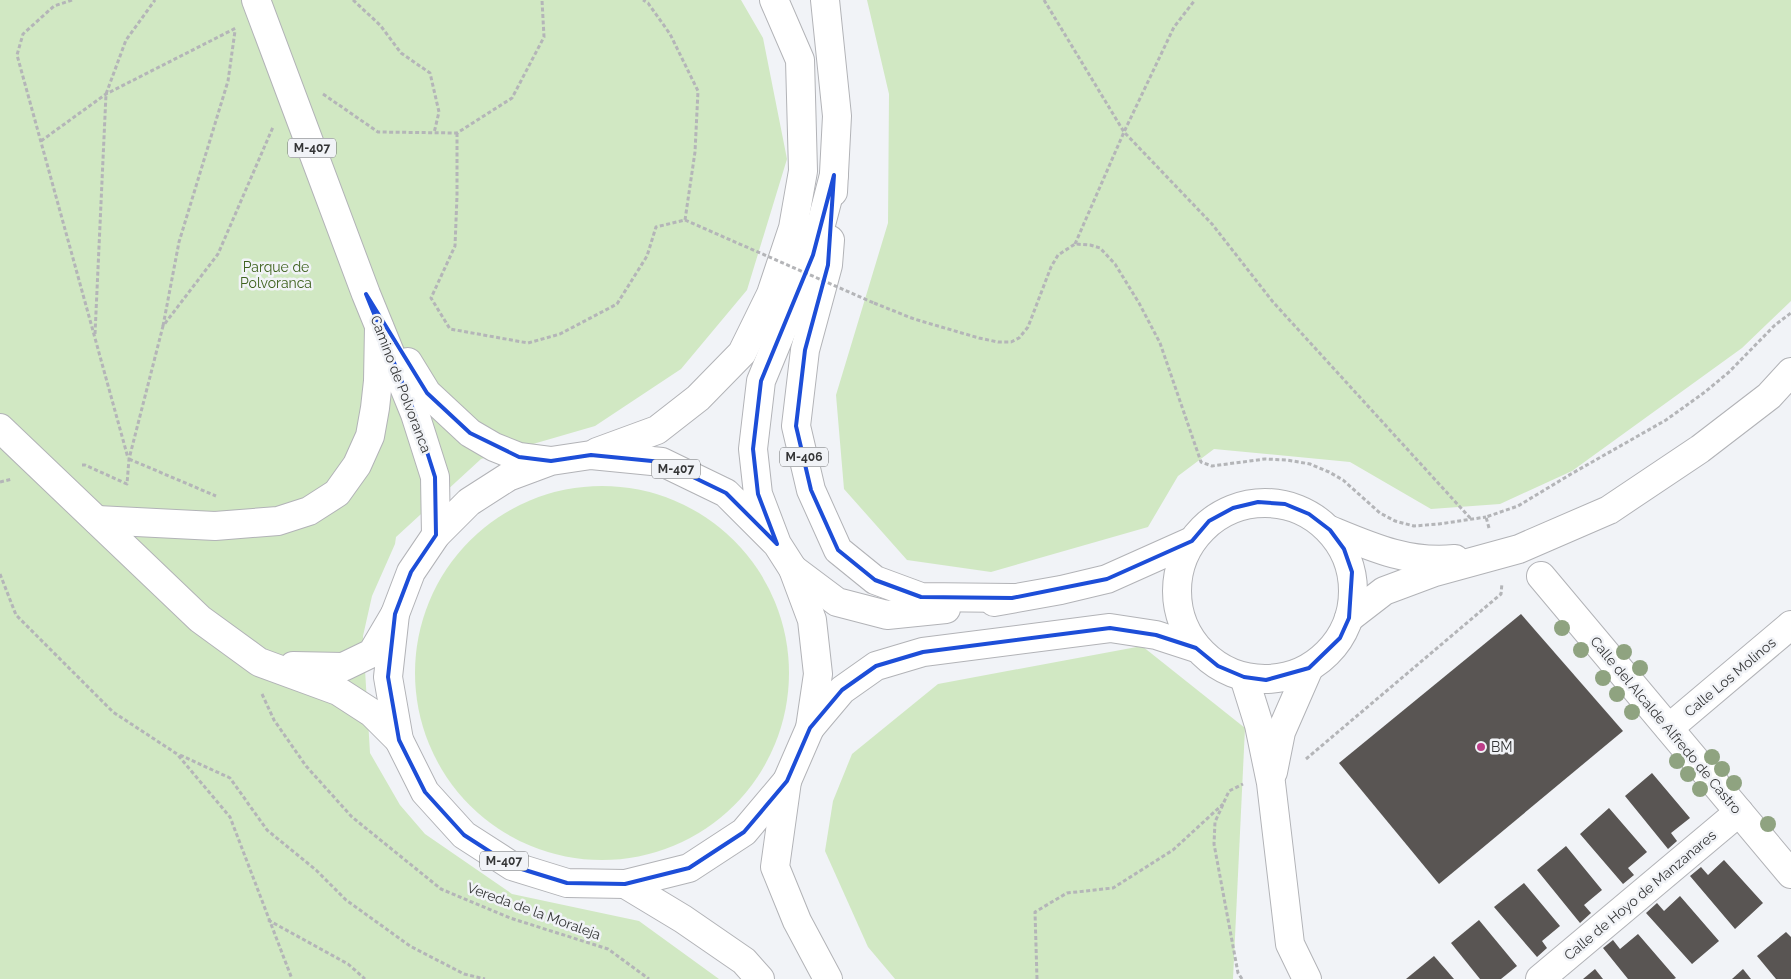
<svg xmlns="http://www.w3.org/2000/svg" width="1791" height="979" viewBox="0 0 1791 979" font-family="Raleway,sans-serif">
<style>
.green{fill:#d1e8c3}
.building{fill:#595553}
.lines{fill:none;stroke-linecap:round;stroke-linejoin:round}
.minor-casing{stroke:#b2b3b7;stroke-width:30}
.trunk-casing{stroke:#b2b3b7;stroke-width:30}
.path{stroke:#b4b5b8;stroke-width:3;stroke-dasharray:4 2.5;stroke-linecap:butt}
.minor{stroke:#fff;stroke-width:28}
.trunk{stroke:#fff;stroke-width:28}
.path-bridge{stroke:#b4b5b8;stroke-width:3;stroke-dasharray:4 2.5;stroke-linecap:butt}
.tree{fill:#8fa380}
.marked{fill:none;stroke:#1d4ed8;stroke-width:4;stroke-linejoin:round}
.poi-dot{fill:#be3e89;stroke:#f1f3f7;stroke-width:2}
.labels{text-anchor:middle;stroke-width:5;stroke-linejoin:round;paint-order:stroke}
.shield{fill:#f1f3f7;stroke:#6d6e70;stroke-width:1}
.shield-label{font-size:12px;font-weight:bold;fill:#343536}
.park-label{font-size:14px;fill:#3e621e;stroke:#f1f3f7}
.street-label{font-size:14px;fill:#343536;stroke:#f1f3f7}
.poi-label{font-size:14px;fill:#343536;stroke:#f1f3f7;text-anchor:start}
</style>
<rect width="100%" height="100%" fill="#f1f3f7"/>
<g class="green">
<path d="M0,0h741l22,38 24,121 -40,131 -66,79 -86,57 -114,33 -85,78 -1,7 -23,52 -9,40 7,117 30,52 25,29 87,60 127,27 80,58h-719z"/>
<path d="M867,0h924v301l-49,47 -170,123 -72,33 -69,5 -81,-47 -136,-13 -36,27 -30,51 -157,45 -84,-12 -63,-71 -8,-94 52,-172 1,-129z"/>
<circle cx="602" cy="673" r="187"/>
<path d="M1142,646l103,82 -12,251h-338l-27,-32 -43,-96 8,-50 19,-47 86,-70z"/>
</g>
<g class="building">
<path d="M1521,614l102,117 -184,153 -100,-121z"/>
<path d="M1652,773l38,45 -19,15 6,8 -9,8 -43,-53z"/>
<path d="M1609,808l38,44 -19,16 6,7 -11,9 -43,-50z"/>
<path d="M1566,846l36,44 -18,15 7,8 -11,10 -43,-53z"/>
<path d="M1724,860l39,43 -28,26 -45,-53 11,-9 7,8z"/>
<path d="M1524,883l36,43 -18,15 5,7 -10,9 -43,-50z"/>
<path d="M1680,896l39,45 -27,23 -46,-51 11,-10 7,8z"/>
<path d="M1479,920l38,46 -16,13h-21l-29,-36z"/>
<path d="M1786,932l5,5v42h-15l-19,-23z"/>
<path d="M1638,934l38,44 -2,1h-46l-25,-31 10,-8 7,9z"/>
<path d="M1434,956l20,23h-48z"/>
<path d="M1595,969l8,10h-20z"/>
<path d="M1743,969l8,10h-19z"/>
</g>
<g class="lines">
<defs>
<g id="minor">
<path d="M0,428l200,191 59,43 79,29 34,22 27,27"/>
<circle cx="1265" cy="591" r="88"/>
<path d="M97,520l118,6 63,-5 31,-10 28,-18 20,-28 13,-29 5,-28 3,-27 1,-54"/>
<path d="M1330,530c41,17 79,34 125,29"/>
<path d="M1541,576l250,298"/>
<path d="M1349,618l35,-27 51,-19 84,-23 90,-39 91,-61 69,-53 22,-24"/>
<path d="M293,666l50,1 29,-14 23,-39"/>
<path d="M1244,677l15,48 12,58 19,161 17,35"/>
<path d="M1669,728l122,-103"/>
<path d="M1273,772l8,-40 28,-64"/>
<path d="M1540,979l199,-167"/>
</g>
<g id="trunk">
<path d="M256,0l110,294 49,120 20,63 1,58"/>
<path d="M825,0l12,116 -4,76"/>
<path d="M830,240l-2,25 -23,85 -9,76 15,64 27,60 37,30 46,17 91,1"/>
<path d="M408,362l19,31 43,40 24,14 25,10 31,4"/>
<path d="M597,452l60,-22 41,-32 44,-45 29,-59 22,-66 10,-57 -3,-111 -26,-60"/>
<path d="M777,544l-51,-51 -64,-31 -71,-7 -40,6 -43,16 -39,25 -33,33 -25,37 -16,42 -7,63 11,63 26,52 39,43 48,31 55,17 58,1 64,-16 55,-36 43,-51 23,-53 8,-54 -6,-54 -19,-51 -16,-25 -19,-50 -5,-45 8,-68 52,-126 21,-80"/>
<path d="M793,569l44,33 50,13 59,-6"/>
<path d="M994,602l67,-12 46,-11 85,-38"/>
<path d="M810,728l32,-38 34,-24 47,-14 187,-24 46,7 40,13"/>
<path d="M787,781l-12,86 22,54 31,58"/>
<path d="M625,884l58,35 61,42 16,18"/>
</g>
</defs>
<use href="#minor" class="minor-casing"/>
<use href="#trunk" class="trunk-casing"/>
<g class="path">
<path d="M72,0l-18,6 -31,28 -6,21 111,403"/>
<path d="M353,0l27,25 21,28 29,20 9,39 -5,21"/>
<path d="M1044,0l80,132 88,92 61,78 198,217"/>
<path d="M323,94l55,38 79,1 55,-35 32,-61 -2,-37"/>
<path d="M457,133v63l-2,50 -24,52 19,31 78,14 32,-9 57,-30 30,-48 9,-29 29,-7 10,-68 3,-61 -28,-57 -22,-31 -5,-3"/>
<path d="M41,141l65,-47 130,-66"/>
<path d="M1075,244l49,-112 50,-105 21,-27"/>
<path d="M874,303l40,16 65,19 19,4h13l8,-4 9,-11 23,-60 7,-12 17,-11 15,1 10,3 15,16 24,39 21,40 41,119 11,4 53,-7 22,1 23,4 19,8 14,8 37,33 15,8 19,5 25,-2 47,-7"/>
<path d="M163,326l16,-84 49,-161 7,-50"/>
<path d="M95,334l11,-240 20,-54 29,-40"/>
<path d="M129,459l87,37"/>
<path d="M82,465h3l42,19 2,-25 34,-133 55,-72 55,-127"/>
<path d="M0,482l12,-3"/>
<path d="M1489,528l-3,-11 32,-11 53,-32 95,-54 39,-28 24,-20 46,-47 16,-12"/>
<path d="M0,574l16,41 97,97 64,42 53,63 62,162"/>
<path d="M262,694l12,26 32,46 46,51 89,72 69,29 98,31 41,30"/>
<path d="M180,755l50,23 37,52 49,40 30,30 64,46 54,28 21,5"/>
<path d="M1306,759l195,-165 1,-11"/>
<path d="M268,920l80,44 17,15"/>
<path d="M1037,979l-2,-67 32,-19 46,-5 60,-38 50,-46"/>
<path d="M1242,979l-4,-6 -24,-129 1,-22 14,-31 14,-7"/>
</g>
<use href="#minor" class="minor"/>
<use href="#trunk" class="trunk"/>
<path class="path-bridge" d="M685,220l189,83"/>
</g>
<g class="tree">
<circle cx="1562" cy="628" r="8"/>
<circle cx="1581" cy="650" r="8"/>
<circle cx="1624" cy="652" r="8"/>
<circle cx="1640" cy="668" r="8"/>
<circle cx="1603" cy="678" r="8"/>
<circle cx="1617" cy="694" r="8"/>
<circle cx="1632" cy="712" r="8"/>
<circle cx="1712" cy="757" r="8"/>
<circle cx="1677" cy="761" r="8"/>
<circle cx="1722" cy="769" r="8"/>
<circle cx="1688" cy="774" r="8"/>
<circle cx="1734" cy="783" r="8"/>
<circle cx="1700" cy="789" r="8"/>
<circle cx="1768" cy="824" r="8"/>
</g>
<path class="marked" d="M834,175l-6,90 -23,85 -9,76 15,64 27,60 37,30 46,17 91,1 95,-19 85,-38 17,-20 24,-13 25,-6 27,2 24,10 21,16 14,19 8,23 -3,46 -9,20 -31,30 -43,12 -22,-3 -26,-11 -22,-18 -40,-13 -46,-7 -187,24 -47,14 -34,24 -32,38 -23,53 -43,51 -55,36 -64,16 -58,-1 -55,-17 -48,-31 -39,-43 -26,-52 -11,-63 7,-63 16,-42 25,-37 -1,-58 -20,-63 -49,-120 61,99 43,40 49,24 32,4 40,-6 71,7 64,31 51,51 -19,-50 -5,-45 8,-68 52,-126z"/>
<circle class="poi-dot" cx="1481" cy="747" r="5"/>
<g class="labels">
<g class="shield">
<rect x="288" y="138.5" width="48" height="19" rx="4"/>
<rect x="780" y="447.5" width="48" height="19" rx="4"/>
<rect x="652" y="459.5" width="48" height="19" rx="4"/>
<rect x="480" y="851.5" width="48" height="19" rx="4"/>
</g>
<g class="shield-label">
<text x="312" y="152">M-407</text>
<text x="804" y="461">M-406</text>
<text x="676" y="473">M-407</text>
<text x="504" y="865">M-407</text>
</g>
<g class="park-label">
<text x="276" y="272">Parque de<tspan x="276" dy="16">Polvoranca</tspan></text>
</g>
<g class="street-label">
<text transform="translate(401 384) rotate(69)" y="5">Camino de Polvoranca</text>
<text transform="translate(1730 677) rotate(-40)" y="5">Calle Los Molinos</text>
<text transform="translate(1666 725) rotate(50)" y="5">Calle del Alcalde Alfredo de Castro</text>
<text transform="translate(1640 895) rotate(-40)" y="5">Calle de Hoyo de Manzanares</text>
<text transform="translate(534 911) rotate(20)" y="5">Vereda de la Moraleja</text>
</g>
<g class="poi-label">
<text x="1491" y="752">BM</text>
</g>
</g>
</svg>
